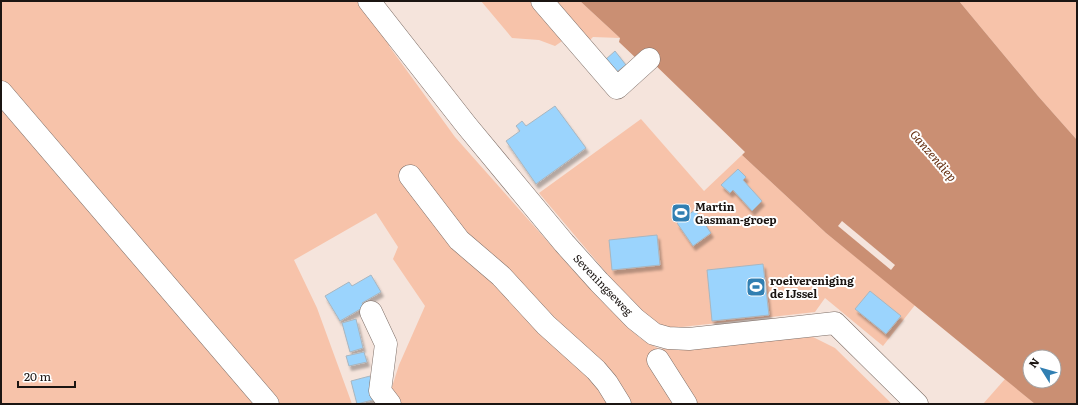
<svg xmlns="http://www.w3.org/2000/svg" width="1078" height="405" viewBox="0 0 1078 405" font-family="Literata,serif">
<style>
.green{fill:#f7c3aa}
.water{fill:#ca8f73;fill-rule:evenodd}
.pier{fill:#f5e4dc}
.building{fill:#9bd4fd;stroke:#a8b6c0;filter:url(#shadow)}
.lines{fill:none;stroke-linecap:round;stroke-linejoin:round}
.minor-casing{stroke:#7d6e67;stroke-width:23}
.minor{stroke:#fff;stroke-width:22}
.labels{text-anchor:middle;stroke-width:4;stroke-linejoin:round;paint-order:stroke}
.poi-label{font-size:11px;font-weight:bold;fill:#1b1512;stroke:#fff;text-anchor:start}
.street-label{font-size:11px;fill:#1b1512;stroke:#fff}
.water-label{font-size:12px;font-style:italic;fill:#642d0e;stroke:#fff}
</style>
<defs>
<filter id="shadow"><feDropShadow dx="2.5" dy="4.5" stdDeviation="1" flood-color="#0004"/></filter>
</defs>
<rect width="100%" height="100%" fill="#f5e4dc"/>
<g class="green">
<path d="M1,1h360l29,38 -1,7 66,91 118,133 67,68 19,11 154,-12 22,11 57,56h-494l-8,-11 9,-28 26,-59 -32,-47 5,-12 -22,-34 -82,47 23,48 35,96h-74l-277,-321z"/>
<path d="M481,1h56l31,36 -13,9 -16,-6 -27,-2z"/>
<path d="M553,1h27l40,37 -27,-1 -5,5z"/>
<path d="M959,1h118v139l-39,-44z"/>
<path d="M1,102l260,302h-260z"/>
<path d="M641,119l63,72 38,-36 84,78 89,72 -32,41 -58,-48 -10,14 -151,17 -19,-15 -36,-38 -70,-83z"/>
<path d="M1005,379l30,25h-52z"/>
</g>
<path class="water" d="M580,1h379l79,95 39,44v264h-42l-209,-171 -84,-78 3,-3 -96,-93 -10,2 -20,-19 1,-4zM1030,357h24v24h-24z"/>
<path class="pier" d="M842,221l53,44 -4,5 -53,-44z"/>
<g class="building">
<path d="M615,51l11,14 -11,8 -10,-13z"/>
<path d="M555,106l31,42 -50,36 -30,-43 14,-10 -4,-5 6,-5 4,5z"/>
<path d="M738,169l8,8 -3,3 19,21 -10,10 -19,-21 -3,3 -9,-8z"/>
<path d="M695,210l16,23 -18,13 -16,-23z"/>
<path d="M657,235l3,30 -48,5 -3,-30z"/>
<path d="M763,264l6,51 -57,6 -5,-51z"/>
<path d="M371,275l10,17 -19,11 2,4 -24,14 -15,-25 24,-14 3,4z"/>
<path d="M870,291l31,25 -15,18 -31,-25z"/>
<path d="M356,319l7,29 -13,4 -8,-29z"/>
<path d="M364,352l3,10 -18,4 -3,-10z"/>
<path d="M370,376l6,23 -19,5 -6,-23z"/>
</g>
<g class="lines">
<defs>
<g id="minor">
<path d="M369,1l98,125 97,117 35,39 36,37 19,15 14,4 21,1 146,-16 82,81"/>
<path d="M542,1l75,87 32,-29"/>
<path d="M1,92l267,312"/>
<path d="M410,176l49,64 42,36 45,49 50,45 11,13 13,21"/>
<path d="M371,312l15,32 -6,47 10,13"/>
<path d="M658,360l28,44"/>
</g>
</defs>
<use href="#minor" class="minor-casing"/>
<use href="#minor" class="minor"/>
</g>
<defs>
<symbol id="stadium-square" viewBox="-11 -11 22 22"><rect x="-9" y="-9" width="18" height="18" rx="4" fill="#317fb2" stroke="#fff"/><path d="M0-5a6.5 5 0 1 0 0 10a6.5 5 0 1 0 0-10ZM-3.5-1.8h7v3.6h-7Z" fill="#fff"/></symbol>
</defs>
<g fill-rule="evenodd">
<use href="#stadium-square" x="670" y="202" width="22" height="22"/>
<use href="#stadium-square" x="745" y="276" width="22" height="22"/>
</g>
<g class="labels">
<g class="poi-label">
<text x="695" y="211">Martin<tspan x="695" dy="13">Gasman-groep</tspan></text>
<text x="770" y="285">roeivereniging<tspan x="770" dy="13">de IJssel</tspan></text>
</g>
<g class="street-label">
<text transform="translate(603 285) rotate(46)" y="4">Seveningseweg</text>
</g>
<g class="water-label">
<text transform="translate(933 156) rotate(49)" y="4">Ganzendiep</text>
</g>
</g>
<rect width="1078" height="405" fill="none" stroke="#1b1512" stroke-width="4"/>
<g transform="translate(1042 369) rotate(307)"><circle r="19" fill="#ffffff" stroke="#a4a1a0"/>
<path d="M0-3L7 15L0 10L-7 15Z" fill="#317fb2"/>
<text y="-6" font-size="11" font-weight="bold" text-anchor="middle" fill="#1b1512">N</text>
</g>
<path d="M18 381v6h57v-6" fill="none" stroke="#1b1512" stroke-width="2"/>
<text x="24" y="381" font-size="12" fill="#1b1512" stroke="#ffffff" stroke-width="3" paint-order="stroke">20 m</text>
</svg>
